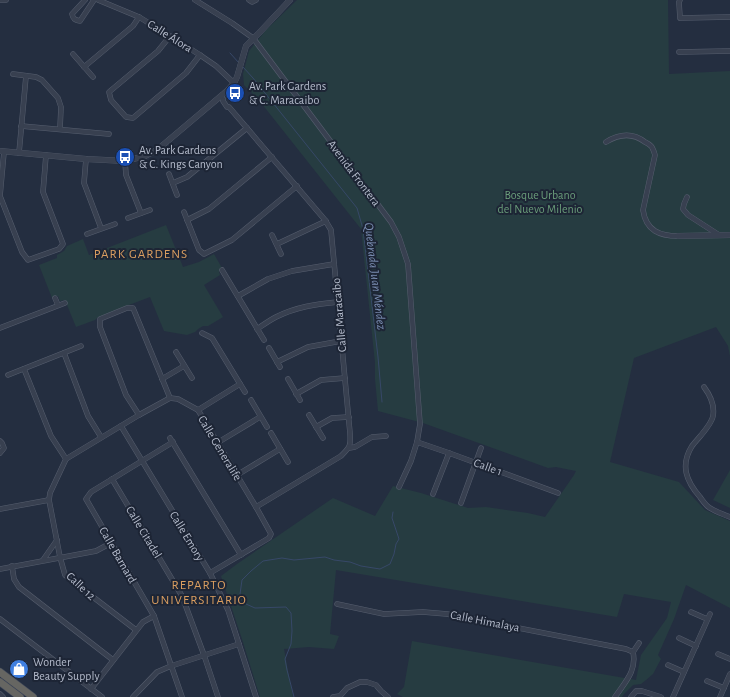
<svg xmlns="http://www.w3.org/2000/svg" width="730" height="697" viewBox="0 0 730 697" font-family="'Alegreya Sans',sans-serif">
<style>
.green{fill:#263c41}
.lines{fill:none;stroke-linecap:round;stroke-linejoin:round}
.stream{stroke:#374868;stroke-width:1}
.minor-casing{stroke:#565e6e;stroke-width:5.5}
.tertiary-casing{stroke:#565e6e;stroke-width:6}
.trunk-casing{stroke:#434b5b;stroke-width:8}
.minor{stroke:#384050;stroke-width:4.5}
.tertiary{stroke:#384050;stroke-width:5.5}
.trunk{stroke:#666662;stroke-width:7}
.labels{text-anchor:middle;stroke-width:4;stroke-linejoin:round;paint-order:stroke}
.street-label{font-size:12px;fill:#b4bbcb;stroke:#1d2535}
.poi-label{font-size:12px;fill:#b4bbcb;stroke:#1d2535;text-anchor:start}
.park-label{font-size:12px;fill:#6a9d7a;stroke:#1d2535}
.neighbourhood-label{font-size:13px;letter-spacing:1px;fill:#da9e60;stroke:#1d2535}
.water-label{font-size:13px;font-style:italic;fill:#7b8eb3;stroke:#1d2535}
</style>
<rect width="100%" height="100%" fill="#242e40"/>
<g class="green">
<path d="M297,0h371l1,74 61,-3v285l-2,-10 -12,-19 -82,31 -24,104 69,20 26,28 25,11v87l-44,-23 -12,34 -16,36 3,4 -8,15 -7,6 -5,4 -8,1 -9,9 -2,3h-219l-6,-3 7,-7 8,-46 224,39 5,-25 26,-37 4,-16 -47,-8 -7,23 -281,-47 -6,64 9,2 -5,13 -25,-2 -25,2 9,48h-33l-19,-61 -20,-60 16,-12 96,-66 42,18 18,-30 28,7 47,15 18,-1 42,6 17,4 29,-42 2,-4 -20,-4 -8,1 -125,-45 -45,-12 -3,-32v-16l-14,-134 -103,-130 -14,-14 -1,-11 6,-23 17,-21z"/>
<path d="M166,225l17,42 16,-5 15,-8 8,14 -3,4 1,3 -16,10 19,32 -15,9h-5l-5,3 -3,3 -8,3 -23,-4 -14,-34 -29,11 -24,10 -2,2 -19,7 -11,-27 -5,1 -2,-5 -6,2 -13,-33 18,-7v-3l7,-4 3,-5 16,-7 6,16z"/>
<path d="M730,470v38l-17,-8z"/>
</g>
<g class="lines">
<g class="stream">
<path d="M230,53l9,10"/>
<path d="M243,67l10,11 104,130 6,21 15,128 4,45"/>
<path d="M294,697l-7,-27 -2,-11 6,-15 1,-13 -1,-18 -5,-6 -31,1 -9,-4 -6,-10 2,-14 9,-9 12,-10 19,-3 12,2 31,-3 9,3 16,2 11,4 19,3 10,-5 4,-10 2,-10 3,-5 -7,-21 1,-6"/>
</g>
<defs>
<g id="minor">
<path d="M0,0h6"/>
<path d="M85,0l-13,14c1,5 3,6 8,7l14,-21"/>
<path d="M98,0l41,17 31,19 30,19 16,11 18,17"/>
<path d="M195,0l37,23 21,15 138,184 8,15 9,27 12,160 -3,18 -6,19 -12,26"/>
<path d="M249,0l3,2 4,-2"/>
<path d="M680,0l-1,2 1,16 50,-1"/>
<path d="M170,36l-12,15 -49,41 2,8 15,17 7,1 53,-45 14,-18"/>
<path d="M679,52l51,-1"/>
<path d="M73,54l20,23"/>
<path d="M84,67l49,-41 6,-9"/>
<path d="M13,74l23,3 6,3 16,18 3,9 -1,22"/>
<path d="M223,99v2l4,6h2l96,113 6,10 19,203c1,13 0,14 -9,23l-85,51"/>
<path d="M21,126l88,8"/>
<path d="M606,142c13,-8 26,-10 39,0 2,1 4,2 6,4 2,2 3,6 4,9l-12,55c3,21 17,26 35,26"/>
<path d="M4,152l-4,44 22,56 6,8 31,-11 4,-5 -20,-52 3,-37"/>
<path d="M19,153l7,-77"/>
<path d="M86,159l-2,24 17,45"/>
<path d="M125,161l1,14 15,38"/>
<path d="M169,174l8,21"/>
<path d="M173,183l14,-6 60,-49"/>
<path d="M687,197l-3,7 -1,5 5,6 31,20"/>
<path d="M184,212l15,38 5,4 28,-14 65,-54"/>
<path d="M128,218l22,-8"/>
<path d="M187,220l22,-11 63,-52"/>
<path d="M87,234l28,-10"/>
<path d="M272,235l9,19"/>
<path d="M277,244l49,-23"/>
<path d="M222,270l42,70"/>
<path d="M238,296l30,-17 24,-8 42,-7"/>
<path d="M55,298l3,7"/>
<path d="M0,328l65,-25"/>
<path d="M257,329c6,-4 13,-9 19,-12 20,-10 40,-13 62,-15"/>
<path d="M202,333l10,5 33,54"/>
<path d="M269,348l11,19"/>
<path d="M176,352l16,26"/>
<path d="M64,353l24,63 13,21"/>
<path d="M277,362l31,-15 33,-6"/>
<path d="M24,369l27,67 15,23"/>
<path d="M8,375l73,-29"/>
<path d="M162,379l22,-13"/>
<path d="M288,379l12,21"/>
<path d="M704,387c6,8 11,18 9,29 -2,10 -15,22 -21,30 -12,19 -6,35 8,51 3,4 6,9 10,11 6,4 13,6 20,9"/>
<path d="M296,394l25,-14 24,-2"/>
<path d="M251,400l16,27"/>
<path d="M198,410l42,-26"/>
<path d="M139,415l-13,-20 -26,-68v-8l27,-11h6l37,90 8,1 20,11 58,97 15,27 -2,4 -59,35"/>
<path d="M309,415l14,23"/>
<path d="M121,426l89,147 18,37 28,87"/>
<path d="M316,427l16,-9 17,-1"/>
<path d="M271,433l17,29"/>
<path d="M170,438l71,117"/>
<path d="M0,441l2,2 2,5 -4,5"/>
<path d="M173,442l-82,50 -5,7 68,117 28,81"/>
<path d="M417,442l32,11 109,40"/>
<path d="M217,443l43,-26"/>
<path d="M349,448l6,-1 17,-10 14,-1"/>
<path d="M237,475l43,-26"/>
<path d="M112,479l70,117 22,59 14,42"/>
<path d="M433,494l16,-41"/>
<path d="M461,503l20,-55"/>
<path d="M0,509l49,-9"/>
<path d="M43,560l14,-20"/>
<path d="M12,566l2,13 5,8 94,73"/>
<path d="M0,569l96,-18 15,-8"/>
<path d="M337,604l47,10 39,-2 24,2 179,35 7,3"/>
<path d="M691,612l16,7"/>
<path d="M0,619l102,78"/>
<path d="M136,630l-52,-40 -19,-15 -5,-18 -11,-57 1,-7 16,-34 73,-44 31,-17"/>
<path d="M679,638l17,8"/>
<path d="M633,652l6,-9"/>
<path d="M718,654l12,5"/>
<path d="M668,665l16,7"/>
<path d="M707,681l17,7"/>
<path d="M91,689l52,-67 11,-6"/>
<path d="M0,694l3,3"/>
<path d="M133,697l24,-25 14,-6 68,-22"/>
<path d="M333,697l7,-1 7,-8 13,-6h7l9,3 5,6 7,6"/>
<path d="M615,697c10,-15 22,-26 18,-45"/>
<path d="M631,697l5,-6h6l19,6"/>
<path d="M673,697l37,-83"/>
<path d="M720,697l10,-23"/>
</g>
<g id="tertiary">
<path d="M0,151l86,8 39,2 20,-5 12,-6 71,-60 6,-7 3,-6 9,-31 13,-13 31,-33"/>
<path d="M678,236l52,-1"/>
</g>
<g id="trunk">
<path d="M0,672l33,25"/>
<path d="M0,682l20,15"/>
</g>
</defs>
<use href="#minor" class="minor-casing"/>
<use href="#tertiary" class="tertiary-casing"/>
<use href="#trunk" class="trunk-casing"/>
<use href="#minor" class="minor"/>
<use href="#tertiary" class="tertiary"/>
<use href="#trunk" class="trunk"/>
</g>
<defs>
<symbol id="bus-disc" viewBox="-11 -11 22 22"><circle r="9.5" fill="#1a4fb4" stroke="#1d2535"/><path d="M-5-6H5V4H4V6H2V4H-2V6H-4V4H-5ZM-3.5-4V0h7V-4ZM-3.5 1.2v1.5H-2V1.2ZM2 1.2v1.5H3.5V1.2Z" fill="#fff"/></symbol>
<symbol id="shop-disc" viewBox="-11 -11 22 22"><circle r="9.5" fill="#3f7fe0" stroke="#1d2535"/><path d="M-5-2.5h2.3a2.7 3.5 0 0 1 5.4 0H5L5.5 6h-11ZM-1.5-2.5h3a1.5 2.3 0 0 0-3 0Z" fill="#fff"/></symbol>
</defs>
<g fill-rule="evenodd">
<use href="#bus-disc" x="224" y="82" width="22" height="22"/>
<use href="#bus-disc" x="114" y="146" width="22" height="22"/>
<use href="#shop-disc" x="8" y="658" width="22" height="22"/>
</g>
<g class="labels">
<g class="street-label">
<text transform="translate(170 36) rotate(32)" y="4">Calle Álora</text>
<text transform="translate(354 173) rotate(53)" y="4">Avenida Frontera</text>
<text transform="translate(339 315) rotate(-95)" y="4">Calle Maracaibo</text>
<text transform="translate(220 448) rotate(59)" y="4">Calle Generalife</text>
<text transform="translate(488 467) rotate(20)" y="4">Calle 1</text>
<text transform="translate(144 532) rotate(59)" y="4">Calle Citadel</text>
<text transform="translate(187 536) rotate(59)" y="4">Calle Emory</text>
<text transform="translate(118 555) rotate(60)" y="4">Calle Barnard</text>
<text transform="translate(81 586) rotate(43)" y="4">Calle 12</text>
<text transform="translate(485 621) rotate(11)" y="4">Calle Himalaya</text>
</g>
<g class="poi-label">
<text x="249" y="90">Av. Park Gardens<tspan x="249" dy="14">&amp; C. Maracaibo</tspan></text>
<text x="139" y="154">Av. Park Gardens<tspan x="139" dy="14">&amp; C. Kings Canyon</tspan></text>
<text x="33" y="666">Wonder<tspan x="33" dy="14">Beauty Supply</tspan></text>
</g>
<g class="park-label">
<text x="540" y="199">Bosque Urbano<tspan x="540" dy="14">del Nuevo Milenio</tspan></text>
</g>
<g class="neighbourhood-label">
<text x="141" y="258">PARK GARDENS</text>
<text x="199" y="589">REPARTO<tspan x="199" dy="15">UNIVERSITARIO</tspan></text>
</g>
<g class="water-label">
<text transform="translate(376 276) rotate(83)" y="5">Quebrada Juan Méndez</text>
</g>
</g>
</svg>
